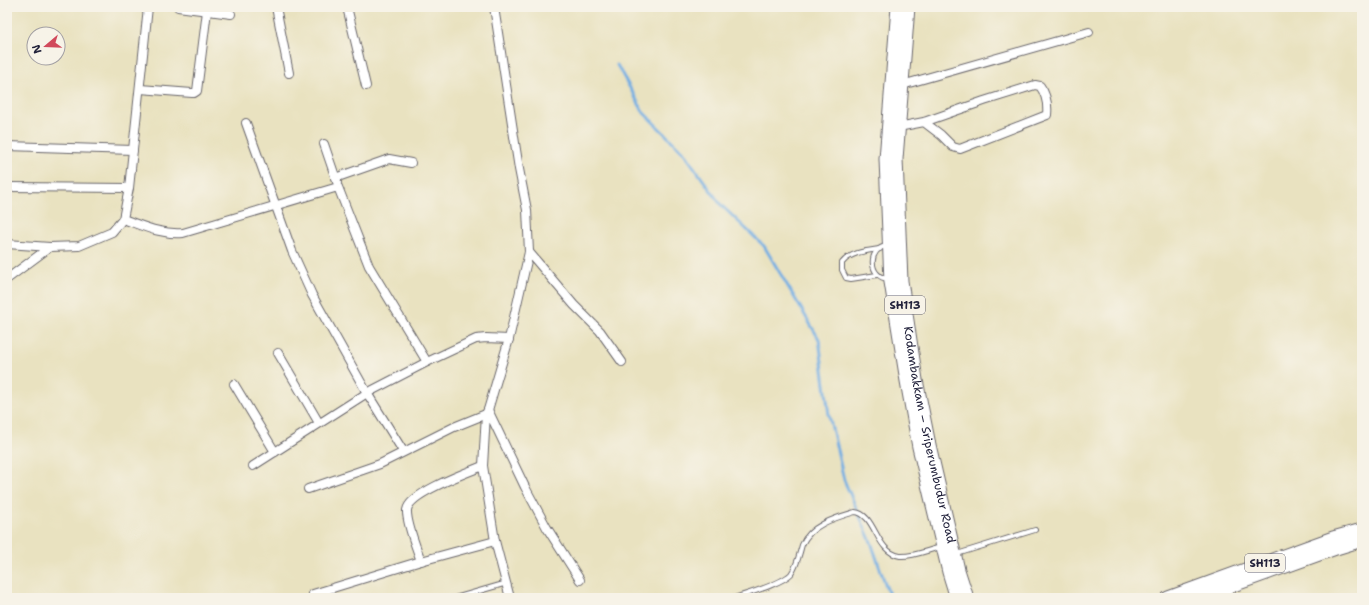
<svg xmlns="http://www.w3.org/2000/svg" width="1369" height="605" viewBox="0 0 1369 605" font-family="'Shantell Sans',sans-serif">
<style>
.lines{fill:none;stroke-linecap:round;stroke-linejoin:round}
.stream{stroke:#72aee3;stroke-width:3}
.lane-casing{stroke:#68656a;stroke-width:6}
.street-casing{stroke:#68656a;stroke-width:10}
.primary-casing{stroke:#68656a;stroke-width:15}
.lane{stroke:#fff;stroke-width:4}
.street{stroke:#fff;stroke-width:8}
.primary{stroke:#fff;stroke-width:13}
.labels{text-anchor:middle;stroke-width:3;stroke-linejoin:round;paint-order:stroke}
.shield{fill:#f7f3e8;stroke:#62616f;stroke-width:1}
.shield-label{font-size:11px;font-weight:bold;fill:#22223b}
.street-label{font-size:12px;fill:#22223b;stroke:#f7f3e8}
</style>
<rect width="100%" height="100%" fill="#f7f3e8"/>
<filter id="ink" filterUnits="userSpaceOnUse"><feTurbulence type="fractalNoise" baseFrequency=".025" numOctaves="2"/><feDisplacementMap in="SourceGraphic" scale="8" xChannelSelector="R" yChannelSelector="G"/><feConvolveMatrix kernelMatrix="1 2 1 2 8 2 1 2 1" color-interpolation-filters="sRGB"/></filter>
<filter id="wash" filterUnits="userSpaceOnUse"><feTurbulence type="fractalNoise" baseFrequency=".012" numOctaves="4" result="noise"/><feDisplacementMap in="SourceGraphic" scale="16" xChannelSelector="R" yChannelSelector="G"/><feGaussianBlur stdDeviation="0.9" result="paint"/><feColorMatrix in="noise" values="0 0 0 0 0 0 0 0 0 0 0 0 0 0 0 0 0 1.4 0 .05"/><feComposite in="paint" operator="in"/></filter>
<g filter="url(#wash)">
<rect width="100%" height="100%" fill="#e9e2c0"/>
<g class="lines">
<path class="stream" d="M617,65l27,48 40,40 37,52 43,41 55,93 10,76 15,65 27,62 19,56"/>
</g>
</g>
<g filter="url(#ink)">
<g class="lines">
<defs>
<g id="lane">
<path d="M888,246c-21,1 -20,32 1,33"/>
<path d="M877,275l-26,4 -5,-1 -4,-8v-7c9,-11 24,-12 38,-14"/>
<path d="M957,554l78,-24"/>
<path d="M455,598l52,-15"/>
<path d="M735,598c14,-5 46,-14 56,-24 6,-8 8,-19 11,-29 8,-20 33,-27 53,-33 21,2 20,40 45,44 13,1 28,-6 41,-9"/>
</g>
<g id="street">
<path d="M178,7l53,7"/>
<path d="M276,7l13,66"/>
<path d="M347,7l19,79"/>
<path d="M494,7l25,162 8,41 2,42 -20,87 -21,71 -2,4 -3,52 12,75 15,57"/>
<path d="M902,85l187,-53"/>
<path d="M140,89l52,4h2l3,-2 10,-80"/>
<path d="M246,123l46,128 20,44 55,98 36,58"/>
<path d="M898,127l26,-5 60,-21 51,-16 5,1c6,8 8,19 7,29l-87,34 -7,-2 -12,-12 -17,-13"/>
<path d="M324,144l13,38"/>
<path d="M7,146l126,4"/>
<path d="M335,178l54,-19 22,4"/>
<path d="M7,187l122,1"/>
<path d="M123,219c20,7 39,16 60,14l155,-46 31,79 58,96"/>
<path d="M7,244l43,3"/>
<path d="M529,252l45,53 26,26 22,31"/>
<path d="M7,279l43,-32 29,-1 33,-14 11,-13 6,-31 19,-181"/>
<path d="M278,353l41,70"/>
<path d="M234,384l41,68"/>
<path d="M488,410l37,77 22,41 33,52"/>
<path d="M253,466l114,-73 60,-31 49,-23 10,-1 23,1"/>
<path d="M308,489l72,-25 74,-37 32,-13"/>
<path d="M421,561c-4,-12 -15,-38 -14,-51 2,-17 61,-38 76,-44"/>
<path d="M313,594l108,-33 74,-20"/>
</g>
<g id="primary">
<path d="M898,7l-12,152 5,123 16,99 12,66 30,125 8,26"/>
<path id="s1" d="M908,7l-12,152 5,122 15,99 13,65 29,125 9,28"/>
<path d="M1168,598l165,-60 29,-8"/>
<path d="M1197,598l139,-50 26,-8"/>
</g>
</defs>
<use href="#lane" class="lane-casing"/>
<use href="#street" class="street-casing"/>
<use href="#primary" class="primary-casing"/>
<use href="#lane" class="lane"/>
<use href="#street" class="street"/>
<use href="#primary" class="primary"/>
</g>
</g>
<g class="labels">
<g class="shield">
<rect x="885" y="296" width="40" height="18" rx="3"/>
<rect x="1245" y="554" width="40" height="18" rx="3"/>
</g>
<g class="shield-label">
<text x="905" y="309">SH113</text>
<text x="1265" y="567">SH113</text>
</g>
<g class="street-label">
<text dy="4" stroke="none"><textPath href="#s1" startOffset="431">Kodambakkam – Sriperumbudur Road</textPath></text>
</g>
</g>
<rect width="1369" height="605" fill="none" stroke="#f7f3e8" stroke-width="24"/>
<g transform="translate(46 46) rotate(251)"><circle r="19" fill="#f7f3e8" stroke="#a29fa3"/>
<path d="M0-3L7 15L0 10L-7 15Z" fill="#d1495b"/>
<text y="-6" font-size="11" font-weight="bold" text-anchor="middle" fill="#22223b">N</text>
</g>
</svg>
